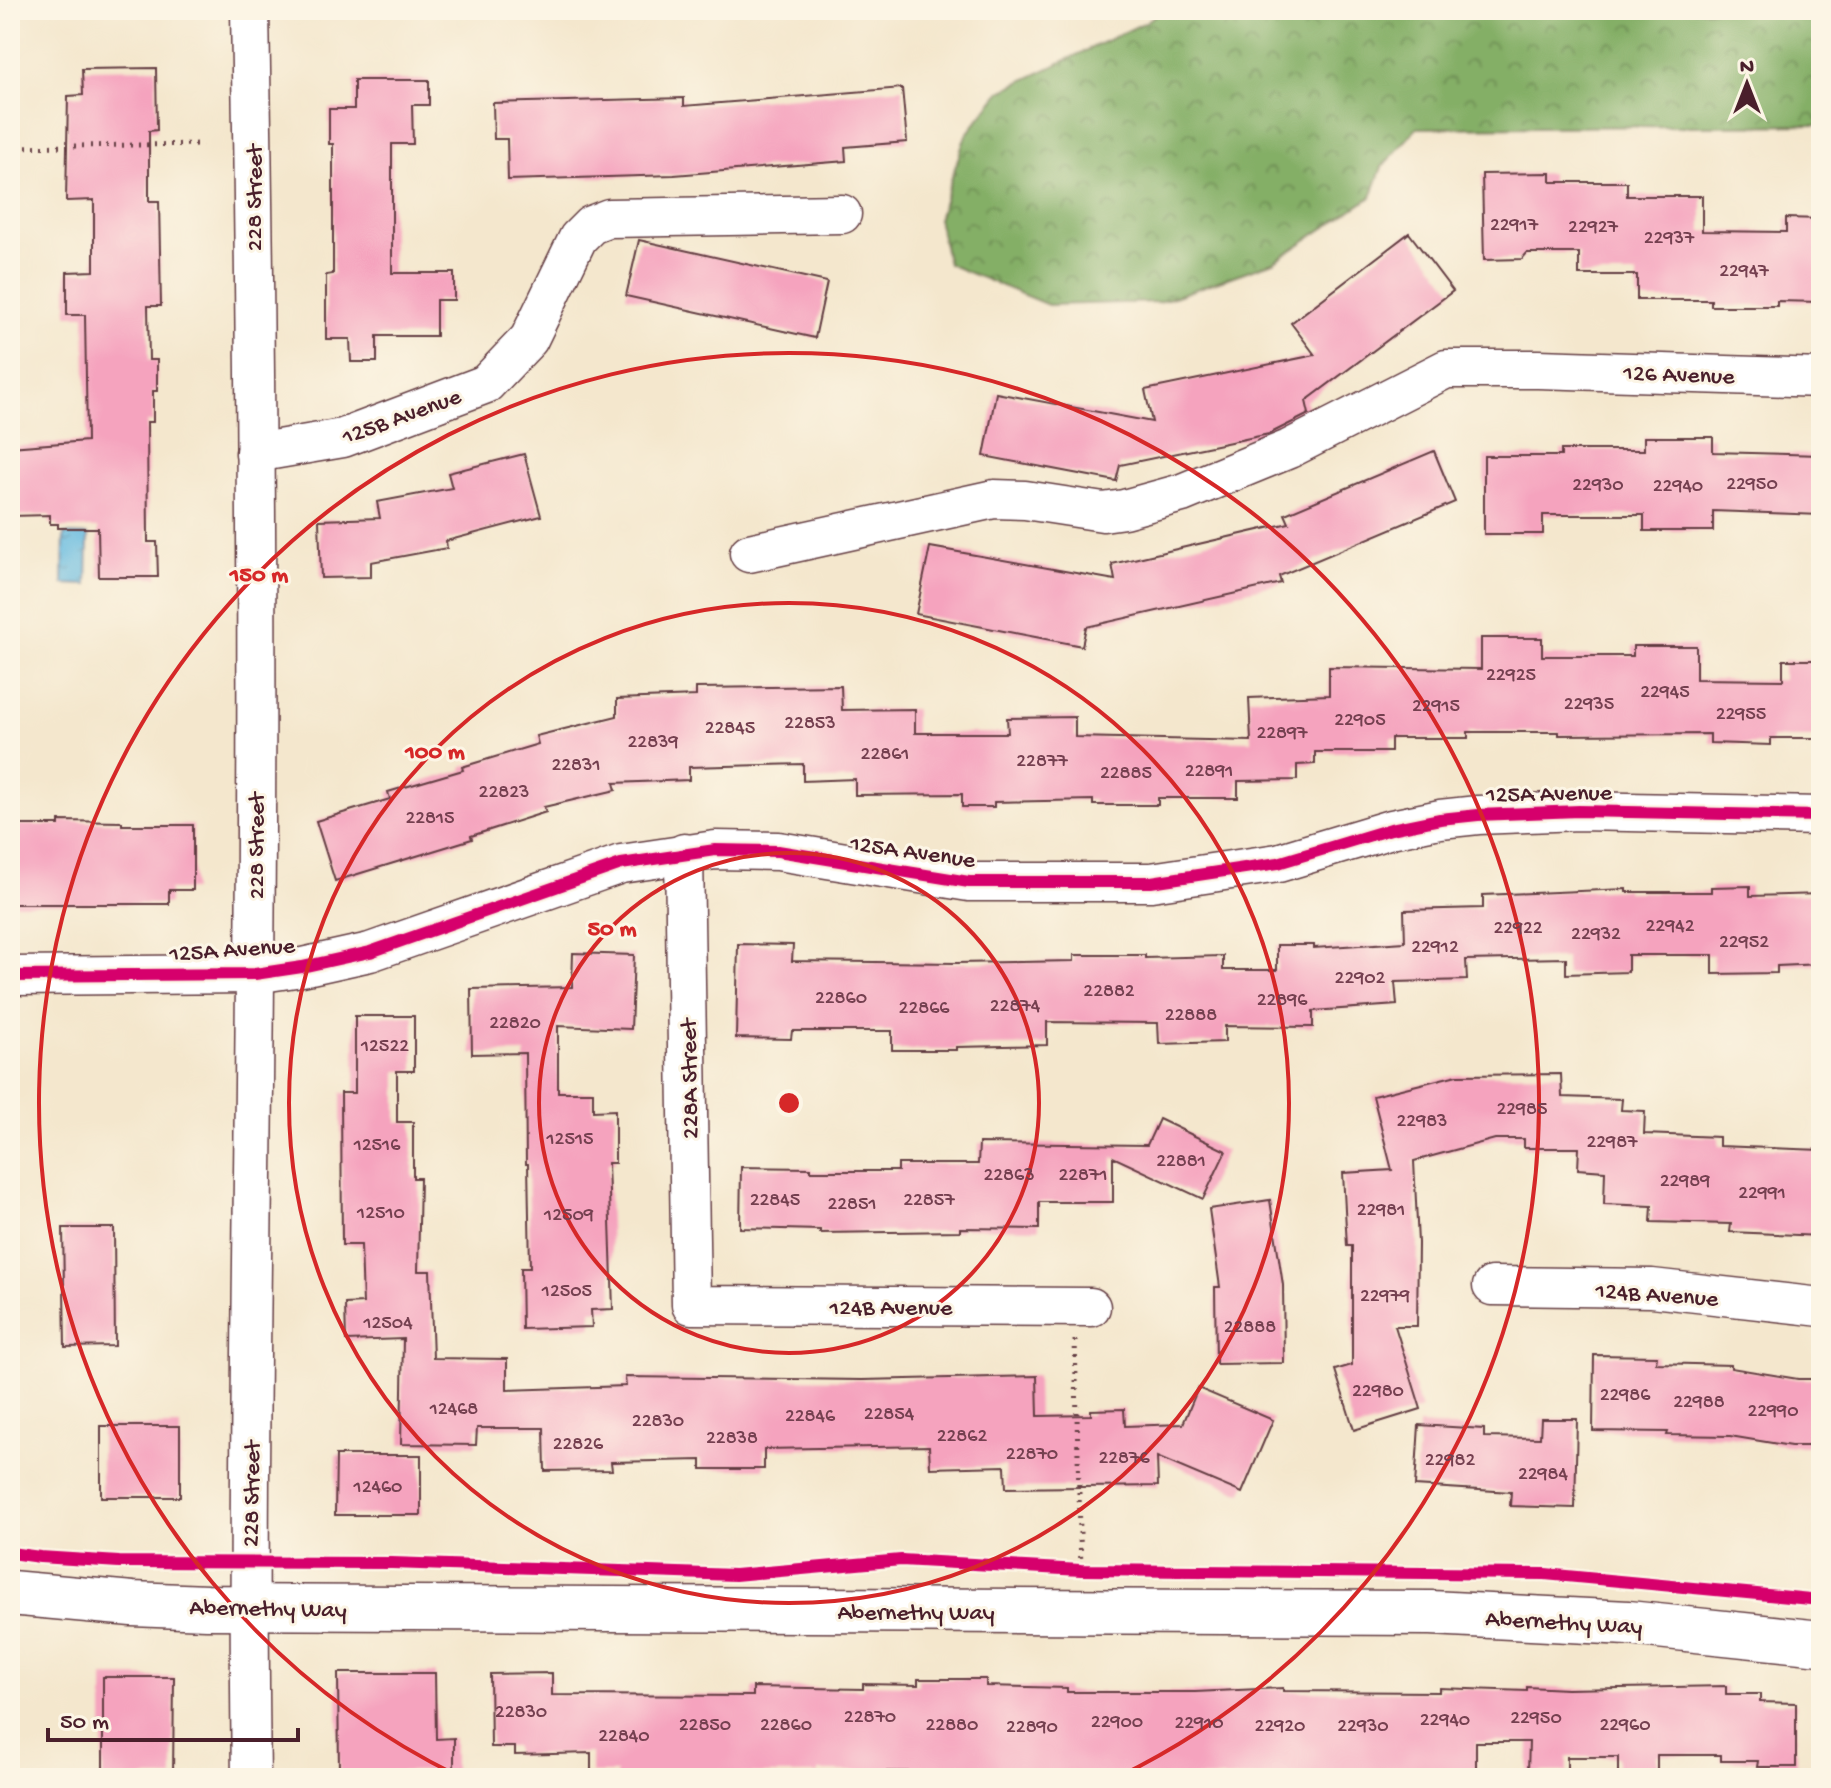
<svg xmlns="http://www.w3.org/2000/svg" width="1831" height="1788" viewBox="0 0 1831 1788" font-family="'Gochi Hand',sans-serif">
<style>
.forest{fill:url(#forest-crowns);stroke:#676748;stroke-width:2}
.water{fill:url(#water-ripples);stroke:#576c86;stroke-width:2}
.building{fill:#f5a3be}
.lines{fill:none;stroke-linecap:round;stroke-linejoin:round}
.minor-casing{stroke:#643d43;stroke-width:41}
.major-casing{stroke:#643d43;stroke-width:47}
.path{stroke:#643d43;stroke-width:5;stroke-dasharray:2 6;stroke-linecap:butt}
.minor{stroke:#fff;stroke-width:38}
.major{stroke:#fff;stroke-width:44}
.cycleway-casing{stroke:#fcf5e5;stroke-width:17}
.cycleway{stroke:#d6006c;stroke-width:12}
.ring{fill:none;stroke:#d62828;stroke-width:4}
.labels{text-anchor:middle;stroke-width:6;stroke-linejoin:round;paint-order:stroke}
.number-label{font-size:20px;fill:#754050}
.street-label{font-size:24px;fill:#4a1f2b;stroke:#fcf5e5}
.centre{fill:#d62828;stroke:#fcf5e5;stroke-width:4}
.ring-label{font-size:24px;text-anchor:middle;font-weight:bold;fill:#d62828;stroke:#fcf5e5;stroke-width:6;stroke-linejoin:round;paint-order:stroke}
</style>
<defs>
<pattern id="forest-crowns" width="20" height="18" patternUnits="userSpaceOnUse" patternTransform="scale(2)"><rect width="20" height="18" fill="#84af66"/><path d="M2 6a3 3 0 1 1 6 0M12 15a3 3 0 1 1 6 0" fill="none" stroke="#6e8e54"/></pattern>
<pattern id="water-ripples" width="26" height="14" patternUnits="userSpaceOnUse" patternTransform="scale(2)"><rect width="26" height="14" fill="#64bae0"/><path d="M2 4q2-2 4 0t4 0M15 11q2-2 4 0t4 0" fill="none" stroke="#589fc0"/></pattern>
</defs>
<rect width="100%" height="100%" fill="#fcf5e5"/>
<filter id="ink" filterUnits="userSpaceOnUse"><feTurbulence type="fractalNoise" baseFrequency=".0125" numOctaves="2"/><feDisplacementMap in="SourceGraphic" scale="16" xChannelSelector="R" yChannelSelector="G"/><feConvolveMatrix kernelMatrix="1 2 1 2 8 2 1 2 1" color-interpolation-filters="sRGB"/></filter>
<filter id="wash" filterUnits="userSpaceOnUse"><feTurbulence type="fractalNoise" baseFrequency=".006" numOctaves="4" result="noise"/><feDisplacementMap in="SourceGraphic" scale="32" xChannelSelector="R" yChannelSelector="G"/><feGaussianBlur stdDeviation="1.8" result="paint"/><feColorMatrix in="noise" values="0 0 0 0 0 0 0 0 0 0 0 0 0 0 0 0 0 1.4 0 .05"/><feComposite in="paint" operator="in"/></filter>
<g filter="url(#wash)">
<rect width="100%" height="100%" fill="#f4e7cd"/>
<path class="forest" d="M1162,10h659v115l-404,3 -35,39 -11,30 -98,65 -114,40 -111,3 -100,-41 -10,-45 28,-84 35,-44 145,-69z"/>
<path class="water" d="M64,534l24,1 -1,50 -24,-1z"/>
<g id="blocks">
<g class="building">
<path d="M156,68l1,62 -8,1v70h10l2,105h-13l1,54h8v31h-4v31h-6l1,120h9l1,35h-59l-1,-49h-40v-4h-8v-9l-40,1v-69l77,-6 -2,-126h-18v-43l27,-1v-71l-28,1 2,-105 15,-1 -1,-26z"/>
<path d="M354,80h75v25h-17l1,39h-21v129h62v27h-18v36h-59v26h-26l-1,-23h-24v-64l7,-1v-130h-4v-35h25z"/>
<path d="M902,88l5,54 -62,5 1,14 -172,14 -166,5 -1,-41h-13l-1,-36 191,-5v8z"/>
<path d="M1551,173v9h76v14h75v35l84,1v-14l35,1v83l-44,-1v5h-66v-6h-74v-25h-58v-22h-52l-5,6 -38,1 -2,-86z"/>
<path d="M1409,233l44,58 -147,110 3,13 -40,20 -149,31 -4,16 -132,-25 12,-63 156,29 -7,-32 170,-35 -24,-32z"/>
<path d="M639,240l188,42 -12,56 -189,-42z"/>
<path d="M1644,437h69v15l108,3v60l-108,-4v20h-69v-16h-101v19h-59v-78h77v-6h83z"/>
<path d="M1434,451l21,51 -176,74 2,7 -195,44 -4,19 -166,-32 14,-67 185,33 -3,-16 177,-41 -4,-9z"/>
<path d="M524,454l17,62 -95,25 1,7 -76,14v15l-50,1 -2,-58 61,-2 -3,-16 75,-14 -4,-15z"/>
<path d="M1481,638h61v18h91v-10h63v33l87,1v-20h38v78h-50v7l-61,-2v-9l-151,1v-3h-91v6h-77v14h-76v12l-18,1v15l-59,1v17h-80v7h-65v-5l-99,2v5h-32v-13l-107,1v-16l-52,2v-17l-114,3v13l-75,3 2,7 -72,17 2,5 -75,24 1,3 -137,42 -19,-60 74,-22 -2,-7 75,-22 -1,-3 76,-23 -2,-8 81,-20v-17l79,-3v-8l145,-2 1,24 73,-1v24h93l-1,-15 68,-1v20l176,4 -2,-43 80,-3v-28l152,2z"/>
<path d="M59,821l63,1v3h71v65h-24v14h-159v-79h49z"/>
<path d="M1750,886v10l71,-2v70l-44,2v7l-64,1v-19h-85v17l-62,2v-16l-100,2 1,20 -72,2 2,23 -84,6v16l-88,-1v16l-66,2 -1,-21 -111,-1v23l-91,2v3h-64v-19h-100l-1,8 -55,-1 2,-94 55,1 -1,16 164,2 118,-2v-6h71v3l78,-2v14h54v-25h37v3l91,-6 -1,-32 79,-2v-13l143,-6v3h85v-5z"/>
<path d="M573,953l61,2 -3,74 -73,-3v66h35v19l22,-1v53h-7l5,146 -22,1 1,17 -70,2 -1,-61h9l-2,-104h-2l-1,-111 -53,1 -1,-65 101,-2z"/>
<path d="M355,1016h59v55h-17v51h16v56h7l-2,93h12l3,87 74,1v31l119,-4 -1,-9 237,3 175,-4 1,40 53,-1v-5l33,-1 1,17 58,-2 15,-36 75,32 -31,73 -85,-36 1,29 -152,2 -1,-22 -75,2 -1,-22 -165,3v20h-63v-9l-90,2 1,8 -67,1 -1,-43h-67l-1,17 -75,-1 2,-105 -57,2 -1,-37 18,-1 -2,-58h-19l-1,-152h14z"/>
<path d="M1561,1074l1,23 60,2 -1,11 24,1 -1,23 75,3v9l102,4v86l-91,-4 1,-8 -80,-2 1,-16 -48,-2 1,-33 -27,-2 1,-21h-55v-9h-29l-81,22 4,82 -1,83h-22l26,83 -67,21 -19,-60 17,-5v-119h-5l-4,-73 49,-3 -19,-74 84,-21z"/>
<path d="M1159,1119l67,32 -23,48 -90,-42v45h-74v27l-79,-1v3l-140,2v-3l-80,-2 1,-61 70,1v3h87v-7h80l1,-21 168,2z"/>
<path d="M1270,1200l13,85 1,78 -68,1 -1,-77h5l-11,-78z"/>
<path d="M63,1228h51l1,118 -50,1z"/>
<path d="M1594,1355l63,1 -1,7 75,2v3l67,11h23v67h-30l-61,-10 -63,-1 1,-3 -75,-1z"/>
<path d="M1541,1419h36l-2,89 -65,-2 1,-14 -96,-6 4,-61 65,4v8l56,1z"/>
<rect x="101" y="1426" width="79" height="71"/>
<path d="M336,1455h85v60h-86z"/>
<path d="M338,1673h97l1,66 18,-1v33l-115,1z"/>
<path d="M552,1673v22l201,1v-9l110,2v-5l55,1v-6h68v7l81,2v4h128l88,-4v3l156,1v-4l88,3v-4l40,2 159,-3v8h34v8l36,1v64h-39l1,-6h-37v-6h-64v20h-39v-18h-51v15h-39l1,-30h-53v32h-80v4h-38v-5l-125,5h-285v-6l-130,-1v3h-79v4h-123v-5h-25v-20l-76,2v-8h-24l-1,-73z"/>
<path d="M103,1677h71l-1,101h-70z"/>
</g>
</g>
</g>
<g filter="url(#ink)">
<use href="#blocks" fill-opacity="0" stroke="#643d43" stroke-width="2"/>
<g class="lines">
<defs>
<g id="minor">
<path d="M250,10c6,323 8,646 5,968 -2,267 -8,533 -4,800"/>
<path d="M255,453l88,-15 143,-54 43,-45 49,-101 13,-13 18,-7 233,-4"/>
<path d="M749,553l245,-54 31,1 78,12 21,-3 58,-16 107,-44 157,-80h92l283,9"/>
<path d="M684,853l7,452 400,2"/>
<path d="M10,976l245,-2 47,-7 68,-15 251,-88 94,-14 63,1 191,31h182l127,-19 113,-34 49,-10 38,-4 101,-4 242,5"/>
<path d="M1492,1286l160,2 169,19"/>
</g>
<path id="major" d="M10,1593l122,11 75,3 1224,6 197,10 193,20"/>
</defs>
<use href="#minor" class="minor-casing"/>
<use href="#major" class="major-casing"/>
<g class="path">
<path d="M10,147l192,-3"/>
<path d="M1075,1340l6,230"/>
</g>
<use href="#minor" class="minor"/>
<use href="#major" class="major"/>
<defs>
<g id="cycleway">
<path d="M10,976l245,-2 47,-7 68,-15 251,-88 94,-14 63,1 191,31h182l127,-19 113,-34 49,-10 38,-4 101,-4 242,5"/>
<path d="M10,1553l30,4 79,5 273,1 343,12 166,-15 180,10 464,4 276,26"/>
</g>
</defs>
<use href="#cycleway" class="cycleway-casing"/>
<use href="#cycleway" class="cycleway"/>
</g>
</g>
<g class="ring">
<circle cx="789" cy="1103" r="250"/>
<circle cx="789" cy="1103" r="500"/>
<path d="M460 1777A750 750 0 1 1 1118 1777"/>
</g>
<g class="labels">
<g class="number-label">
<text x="1514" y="230">22917</text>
<text x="1593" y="232">22927</text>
<text x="1669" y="243">22937</text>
<text x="1744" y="276">22947</text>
<text x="1752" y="489">22950</text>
<text x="1598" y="490">22930</text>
<text x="1678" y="491">22940</text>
<text x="1511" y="680">22925</text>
<text x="1665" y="697">22945</text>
<text x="1589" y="709">22935</text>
<text x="1436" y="711">22915</text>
<text x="1741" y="719">22955</text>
<text x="1360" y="725">22905</text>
<text x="810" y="728">22853</text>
<text x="730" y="733">22845</text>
<text x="1282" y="738">22897</text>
<text x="653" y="747">22839</text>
<text x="885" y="759">22861</text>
<text x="1042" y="766">22877</text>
<text x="576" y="770">22831</text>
<text x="1209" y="776">22891</text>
<text x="1126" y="778">22885</text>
<text x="504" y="797">22823</text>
<text x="430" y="823">22815</text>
<text x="1670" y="931">22942</text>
<text x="1518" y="933">22922</text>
<text x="1596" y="939">22932</text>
<text x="1744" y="947">22952</text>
<text x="1435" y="952">22912</text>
<text x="1360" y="983">22902</text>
<text x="1109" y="996">22882</text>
<text x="841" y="1003">22860</text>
<text x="1282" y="1005">22896</text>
<text x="1015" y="1011">22874</text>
<text x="924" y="1013">22866</text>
<text x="1191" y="1020">22888</text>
<text x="515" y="1028">22820</text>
<text x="385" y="1051">12522</text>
<text x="1522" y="1114">22985</text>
<text x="1422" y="1126">22983</text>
<text x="570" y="1144">12515</text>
<text x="1612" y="1147">22987</text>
<text x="377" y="1150">12516</text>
<text x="1181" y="1166">22881</text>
<text x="1009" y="1180">22863</text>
<text x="1083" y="1180">22871</text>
<text x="1685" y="1186">22989</text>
<text x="1762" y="1198">22991</text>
<text x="775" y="1205">22845</text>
<text x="929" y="1205">22857</text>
<text x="852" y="1209">22851</text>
<text x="1381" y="1215">22981</text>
<text x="381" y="1218">12510</text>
<text x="569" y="1220">12509</text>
<text x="567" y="1296">12505</text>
<text x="1385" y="1301">22979</text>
<text x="388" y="1328">12504</text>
<text x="1250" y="1332">22888</text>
<text x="1378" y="1396">22980</text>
<text x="1625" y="1400">22986</text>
<text x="1699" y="1407">22988</text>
<text x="454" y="1414">12468</text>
<text x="1773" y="1416">22990</text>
<text x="889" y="1419">22854</text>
<text x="810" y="1421">22846</text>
<text x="658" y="1426">22830</text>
<text x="962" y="1441">22862</text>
<text x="732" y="1443">22838</text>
<text x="578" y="1449">22826</text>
<text x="1032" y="1459">22870</text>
<text x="1124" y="1463">22876</text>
<text x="1450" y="1465">22982</text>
<text x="1543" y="1479">22984</text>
<text x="378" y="1492">12460</text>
<text x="521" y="1717">22830</text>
<text x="870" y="1722">22870</text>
<text x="1536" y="1723">22950</text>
<text x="1445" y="1725">22940</text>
<text x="1117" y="1727">22900</text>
<text x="1199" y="1728">22910</text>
<text x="705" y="1730">22850</text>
<text x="786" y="1730">22860</text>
<text x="952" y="1730">22880</text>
<text x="1625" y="1730">22960</text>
<text x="1280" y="1731">22920</text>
<text x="1363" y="1731">22930</text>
<text x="1032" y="1732">22890</text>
<text x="624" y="1741">22840</text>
</g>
<g class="street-label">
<text transform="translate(253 198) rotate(-90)" y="8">228 Street</text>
<text transform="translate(1679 373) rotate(2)" y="8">126 Avenue</text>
<text transform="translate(401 415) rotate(-20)" y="8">125B Avenue</text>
<text transform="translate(1549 792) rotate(-1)" y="8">125A Avenue</text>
<text transform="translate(255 846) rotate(-90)" y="8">228 Street</text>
<text transform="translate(913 850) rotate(8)" y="8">125A Avenue</text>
<text transform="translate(232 948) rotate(-4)" y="8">125A Avenue</text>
<text transform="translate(688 1079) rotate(-91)" y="8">228A Street</text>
<text transform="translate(1657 1293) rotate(4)" y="8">124B Avenue</text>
<text x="891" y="1314">124B Avenue</text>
<text transform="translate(250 1494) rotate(-89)" y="8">228 Street</text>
<text transform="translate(268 1607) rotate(1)" y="8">Abernethy Way</text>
<text x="916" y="1619">Abernethy Way</text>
<text transform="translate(1564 1621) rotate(3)" y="8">Abernethy Way</text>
</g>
</g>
<circle cx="789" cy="1103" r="12" class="centre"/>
<g class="ring-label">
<text x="259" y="581">150 m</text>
<text x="435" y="758">100 m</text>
<text x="612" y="935">50 m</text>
</g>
<rect width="1831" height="1788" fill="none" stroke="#fcf5e5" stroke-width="40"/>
<g transform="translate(1747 84)" stroke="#fcf5e5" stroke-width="6" paint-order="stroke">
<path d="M0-6L14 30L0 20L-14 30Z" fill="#4a1f2b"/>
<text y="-12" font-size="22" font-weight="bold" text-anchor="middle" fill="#4a1f2b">N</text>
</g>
<path d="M48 1728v12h250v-12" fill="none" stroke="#4a1f2b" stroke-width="4"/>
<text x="60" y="1728" font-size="24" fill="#4a1f2b" stroke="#fcf5e5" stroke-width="6" paint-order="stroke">50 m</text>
</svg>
